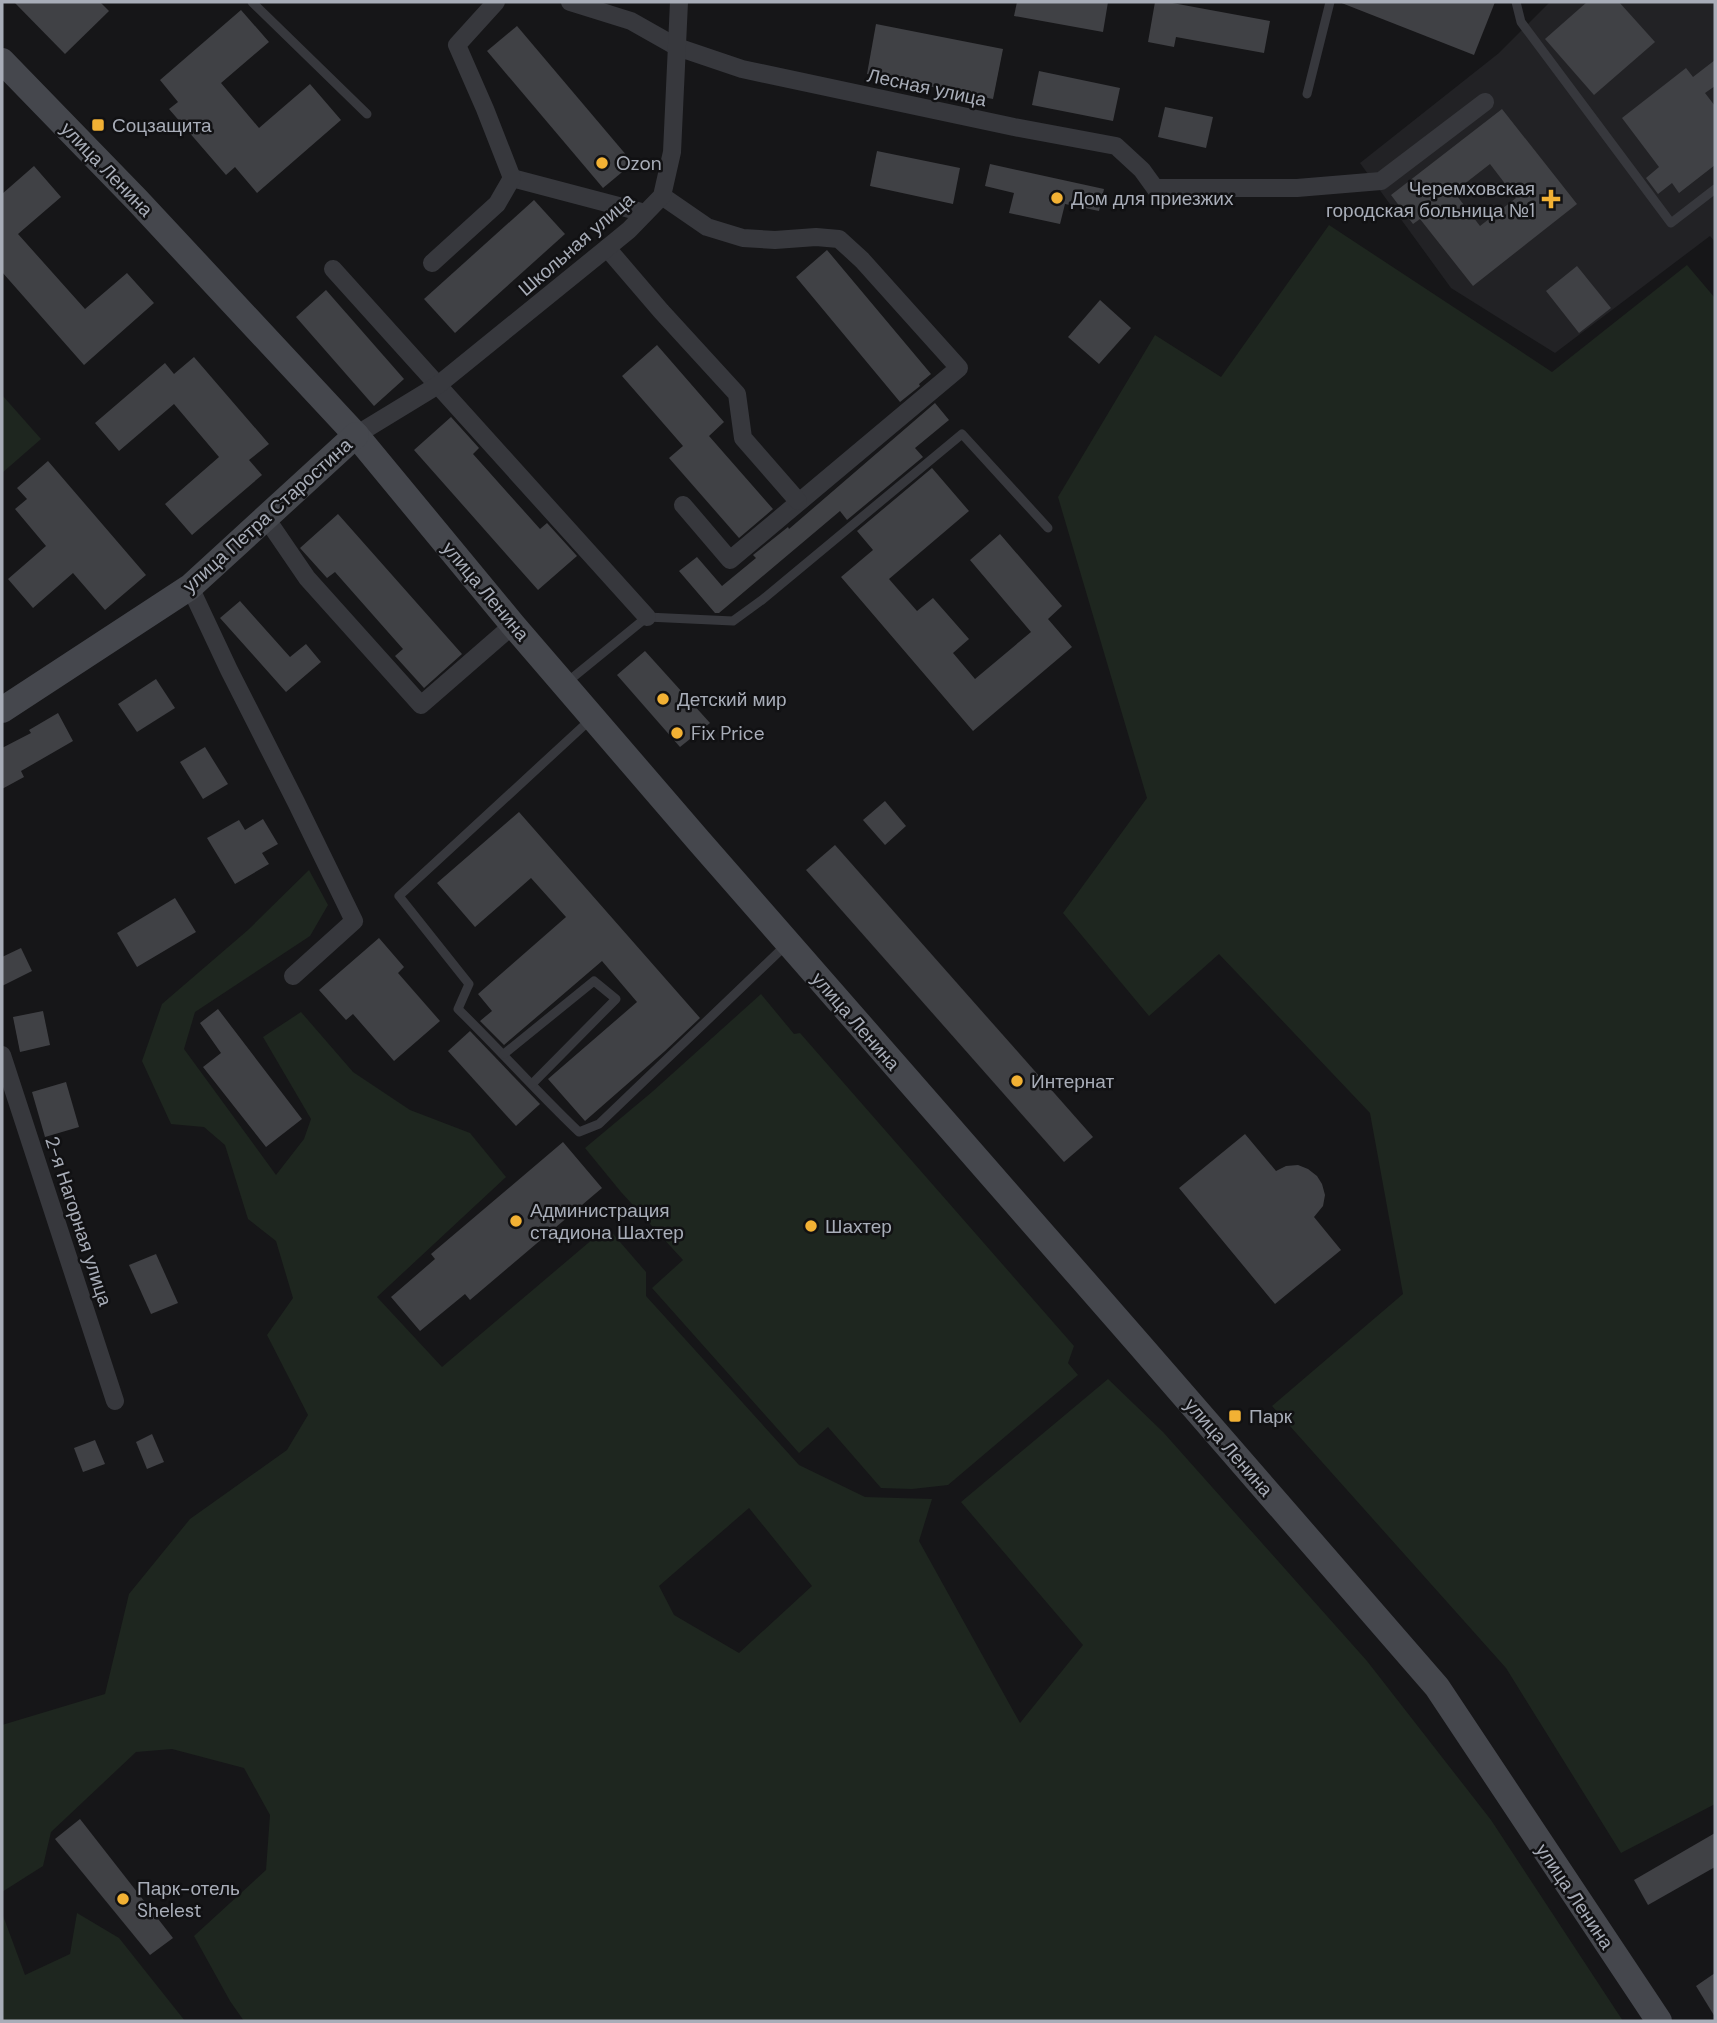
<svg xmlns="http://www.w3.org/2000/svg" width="1717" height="2023" viewBox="0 0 1717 2023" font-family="'DM Sans',sans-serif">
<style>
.built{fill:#222225}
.green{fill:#1e261f;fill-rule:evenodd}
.building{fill:#404145;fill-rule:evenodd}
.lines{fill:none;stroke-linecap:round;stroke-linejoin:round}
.lane{stroke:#37383d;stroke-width:9}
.street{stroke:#37383d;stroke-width:18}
.secondary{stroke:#45474d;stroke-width:26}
.poi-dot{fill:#f2b134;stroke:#111113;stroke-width:2.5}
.labels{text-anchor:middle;stroke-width:5;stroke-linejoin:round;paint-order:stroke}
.street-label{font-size:19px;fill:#a8adb8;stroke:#111113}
.poi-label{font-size:19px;fill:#a8adb8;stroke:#111113;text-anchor:start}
</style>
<rect width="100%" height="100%" fill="#161618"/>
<path class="built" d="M1550,2h165v240l-5,-6 -155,117 -104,-65 -91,-125 139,-110z"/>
<g class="green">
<path d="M1329,225l223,147 135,-107 28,33v1506l-94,49 -115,-185 -234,-262 131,-112 -33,-181 -151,-159 -70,62 -86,-103 84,-115 -89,-301 97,-162 66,42z"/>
<path d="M2,395l39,44 -39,34z"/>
<path d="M309,870l19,35 -18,31 -115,76 -11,37 92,126 28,-36 7,-20 -48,-82 38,-25 52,60 57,38 60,23 36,44 -129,120 65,70 165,-140 39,45v24l153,169 66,32 67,2 -13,42 101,182 63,-78 -122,-143 147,-123 55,53 204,229 124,159 132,201h-1379l-14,-20 -36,-65 72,-66 4,-55 -26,-47 -72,-19 -36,3 -85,80 -8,34 -41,26v-167l103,-31 24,-100 61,-75 97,-69 21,-35 -41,-80 26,-37 -17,-57 -28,-22 -23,-74 -21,-18 -33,-3 -29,-63 20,-57 86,-74zM749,1508l63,78 -73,67 -65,-38 -15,-29z"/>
<path d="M761,994l33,40 6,-1 274,313 -6,17 10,12 -130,110 -36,4 -31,-1 -53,-61 -29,26 -147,-165 31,-28 -62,-68 -36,-44 67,-56z"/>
<path d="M2,1913l23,62 45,-21 7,-41 42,25 66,83h-183z"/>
</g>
<g class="building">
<path d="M14,2h86l9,9 -44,43z"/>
<path d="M1017,2h91l-5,30 -89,-16z"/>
<path d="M1155,2h12l103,19 -6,32 -88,-16 -2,10 -26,-5z"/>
<path d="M1339,2h156l-21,53z"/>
<path d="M1587,2h32l36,40 -61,53 -49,-56z"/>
<path d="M241,10l28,32 -48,41 38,45 51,-44 31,36 -84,73 -22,-26 -9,8 -57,-66 9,-7 -18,-22z"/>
<path d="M876,24l127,25 -10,50 -126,-25z"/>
<path d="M517,26l116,137 -30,25 -116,-137z"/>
<path d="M1715,60v26l-10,7 10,13v59l-36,28 -7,-10 -14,11 -12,-16 13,-11 -37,-49 64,-50 7,9z"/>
<path d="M1039,71l81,17 -7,33 -81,-16z"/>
<path d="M1165,107l48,10 -7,31 -48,-11z"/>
<path d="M1502,109l75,95 -104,82 -53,-67 -7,5 -22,-29zM1490,164l26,34 -36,28 -26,-34z"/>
<path d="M877,151l83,17 -7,36 -83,-18z"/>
<path d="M990,164l114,25 -5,22 -34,-7 -5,20 -51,-11 5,-20 -29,-7z"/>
<path d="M34,166l27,31 -43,37 67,75 42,-36 27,30 -70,62 -82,-93v-78z"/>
<path d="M534,200l31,34 -110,99 -31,-34z"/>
<path d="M827,250l104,124 -12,10 1,2 -20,16 -104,-125z"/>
<path d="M1577,266l34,42 -32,25 -33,-42z"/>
<path d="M326,290l78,89 -30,27 -78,-89z"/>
<path d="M1100,300l31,28 -32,36 -31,-27z"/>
<path d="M657,345l67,77 -15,14 64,73 -34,29 -70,-80 14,-12 -61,-70z"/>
<path d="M194,357l75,87 -20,16 13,15 -70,60 -27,-31 54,-47 -45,-53 -55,47 -24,-28 70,-60 9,11z"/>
<path d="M935,403l14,17 -34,28 8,9 -76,63 -7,-9 -121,102h-4l-36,-42 18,-14 25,29 34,-28 -3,-3 35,-28 1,2z"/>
<path d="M451,417l28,31 -6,6 67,75 7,-6 30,33 -39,34 -124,-140z"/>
<path d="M48,461l98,114 -41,35 -32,-37 -40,35 -25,-29 38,-33 -31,-37 12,-10 -10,-11z"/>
<path d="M932,468l37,43 -80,68 28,32 16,-13 36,41 -16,14 22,26 56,-47 -61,-72 30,-26 62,72 -14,13 24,28 -99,84 -132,-154 32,-27 -16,-19z"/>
<path d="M338,514l124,140 -38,34 -29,-32 8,-7 -68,-77 -8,6 -27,-30z"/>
<path d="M240,601l50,56 16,-13 15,18 -35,30 -66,-74z"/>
<path d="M645,651l65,72 -30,24 -63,-72z"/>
<path d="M156,679l19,29 -38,24 -19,-28z"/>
<path d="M58,713l15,28 -52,30 3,6 -22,12v-41l29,-15 -2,-3z"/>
<path d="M205,747l23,37 -25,15 -23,-37z"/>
<path d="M885,801l21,25 -21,19 -22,-25z"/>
<path d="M519,812l181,206 -35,33 -80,70 -37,-42 89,-77 -35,-41 -98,84 -24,-24 12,-10 -14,-17 88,-77 -35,-39 -56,49 -38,-44z"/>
<path d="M263,819l15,25 -16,9 7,11 -34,20 -28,-46 32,-18 6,10z"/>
<path d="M835,845l258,292 -29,25 -258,-292z"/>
<path d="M175,898l21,34 -59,35 -20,-34z"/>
<path d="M379,938l25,29 -6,6 42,48 -46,40 -41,-47 -7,6 -27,-30z"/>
<path d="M21,948l11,23 -30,15v-29z"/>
<path d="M218,1009l84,110 -36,28 -63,-80 18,-14 -21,-30z"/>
<path d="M43,1011l7,34 -30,7 -7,-35z"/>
<path d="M470,1031l70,73 -24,22 -68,-75z"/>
<path d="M66,1082l13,45 -34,10 -13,-45z"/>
<path d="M1245,1134l31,37 10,-5 12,-1 10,4 9,7 5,8 3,11 -2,11 -9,11 27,33 -66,54 -96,-116z"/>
<path d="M563,1142l39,46 -132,112 -5,-6 -45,37 -29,-34 44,-38 -4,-5z"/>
<path d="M156,1254l22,49 -27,11 -22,-49z"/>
<path d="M152,1434l12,28 -17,7 -11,-27z"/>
<path d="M95,1440l10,24 -22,8 -9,-24z"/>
<path d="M80,1819l93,119 -23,17 -95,-116z"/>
<path d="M1715,1833v34l-67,38 -14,-25z"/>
<path d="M1715,1973v44l-19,-31z"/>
</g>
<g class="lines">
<g class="lane">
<path d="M252,2l115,112"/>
<path d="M1516,2l5,20 150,201 44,-34"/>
<path d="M1307,94l23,-92"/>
<path d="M566,683l81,-66 86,4 29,-21 200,-166 86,94"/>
<path d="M591,719l-192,177 70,88 -11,25c41,40 79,83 121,123l20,-8 188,-180"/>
<path d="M504,1054l90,-73 22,18 -84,85"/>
</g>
<g class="street">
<path d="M570,2l61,19 46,26 65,22 272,58 102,19 26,24 13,18h142l84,-7 104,-79"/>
<path d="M512,178l133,35"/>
<path d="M662,196l45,31 36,11 32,2 41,-3 23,2 23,21 97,108 -229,192 -47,-55"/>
<path d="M607,248l54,63 76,83 6,44 55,63"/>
<path d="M432,263l65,-59 15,-26 -27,-69 -28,-64 39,-43"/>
<path d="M333,269l314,348"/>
<path d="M356,435l82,-50 169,-137 22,-18 33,-34 10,-44 7,-150"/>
<path d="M266,518l41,60 114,127 92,-80"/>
<path d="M190,587l39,83 67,132 58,119 -61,55"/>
<path d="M2,1055l113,346"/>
</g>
<g class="secondary">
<path d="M2,61l135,139 219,235 157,190 186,216 440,503 298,343 222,334"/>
<path d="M2,710l188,-123 166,-152"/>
</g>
</g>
<g class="poi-dot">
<rect x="91" y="118" width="14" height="14" rx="3.5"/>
<circle cx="602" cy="163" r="7"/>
<circle cx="1057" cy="198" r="7"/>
<path d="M1547.5 188.5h7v7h7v7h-7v7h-7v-7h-7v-7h7z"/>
<circle cx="663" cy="699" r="7"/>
<circle cx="677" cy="733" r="7"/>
<circle cx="1017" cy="1081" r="7"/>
<circle cx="516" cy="1221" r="7"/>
<circle cx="811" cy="1226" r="7"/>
<rect x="1228" y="1409" width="14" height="14" rx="3.5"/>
<circle cx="123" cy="1899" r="7"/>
</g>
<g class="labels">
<g class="street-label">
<text transform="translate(927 87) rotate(12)" y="7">Лесная улица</text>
<text transform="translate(107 169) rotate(46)" y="7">улица Ленина</text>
<text transform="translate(576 244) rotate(-41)" y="7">Школьная улица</text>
<text transform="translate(267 515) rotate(-42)" y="7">улица Петра Старостина</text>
<text transform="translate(486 591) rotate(50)" y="7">улица Ленина</text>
<text transform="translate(856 1021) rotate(49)" y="7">улица Ленина</text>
<text transform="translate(79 1221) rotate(72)" y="7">2-я Нагорная улица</text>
<text transform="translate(1229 1447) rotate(49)" y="7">улица Ленина</text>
<text transform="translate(1575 1896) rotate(56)" y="7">улица Ленина</text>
</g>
<g class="poi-label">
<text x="112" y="132">Соцзащита</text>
<text x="616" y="170">Ozon</text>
<text x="1535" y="195" text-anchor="end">Черемховская<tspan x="1535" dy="22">городская больница №1</tspan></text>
<text x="1071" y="205">Дом для приезжих</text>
<text x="677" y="706">Детский мир</text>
<text x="691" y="740">Fix Price</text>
<text x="1031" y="1088">Интернат</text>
<text x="530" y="1217">Администрация<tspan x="530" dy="22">стадиона Шахтер</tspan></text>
<text x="825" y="1233">Шахтер</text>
<text x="1249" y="1423">Парк</text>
<text x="137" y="1895">Парк-отель<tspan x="137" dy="22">Shelest</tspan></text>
</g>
</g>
<rect width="1717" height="2023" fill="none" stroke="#a8adb8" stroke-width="7"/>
</svg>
